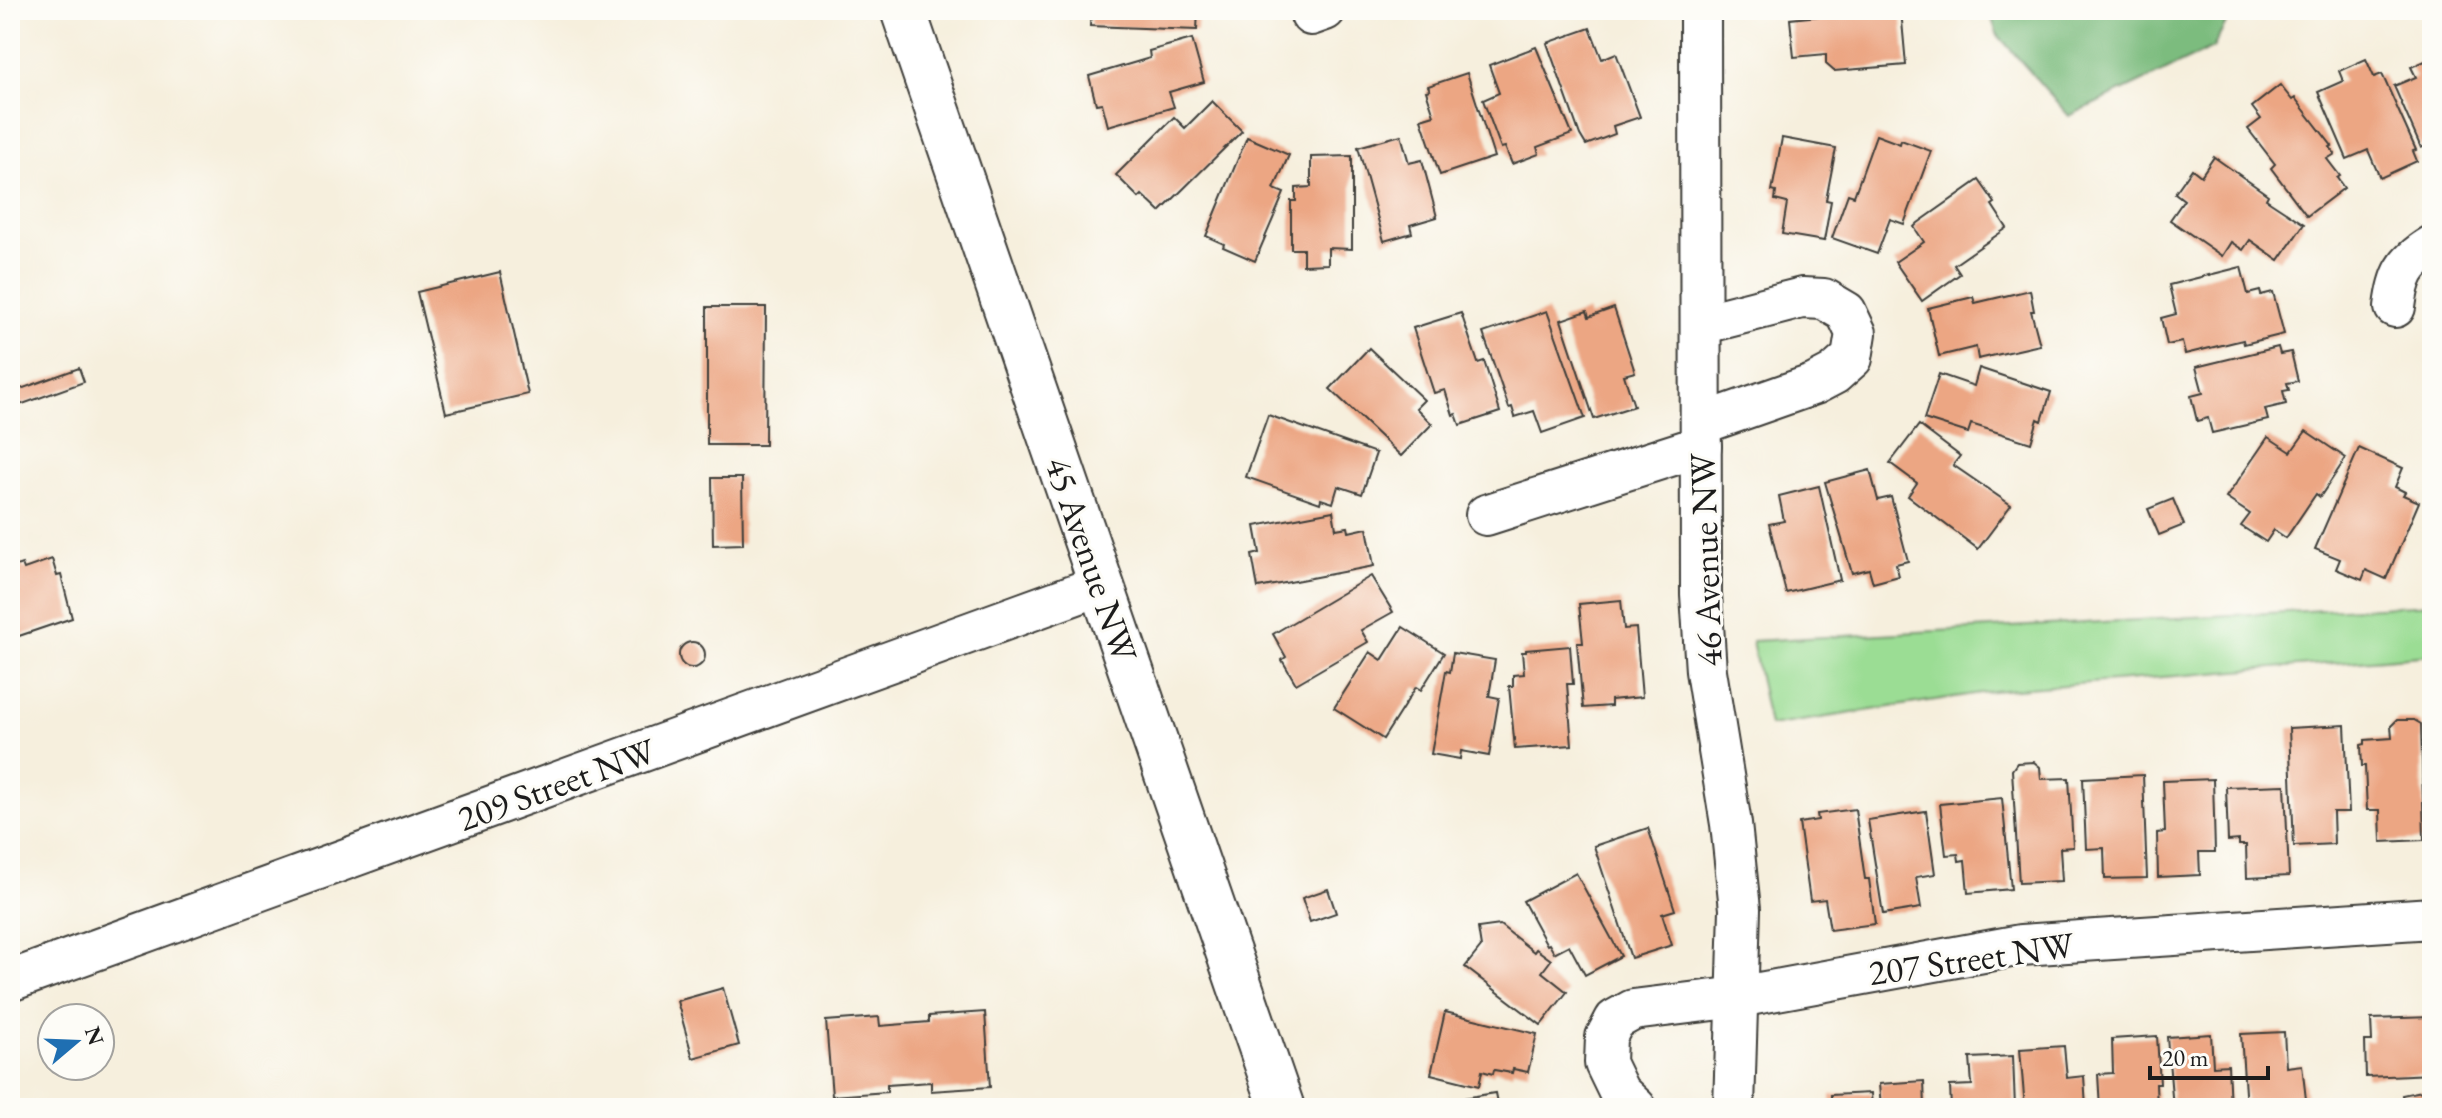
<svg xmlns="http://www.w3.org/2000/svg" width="2442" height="1118" viewBox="0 0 2442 1118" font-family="'EB Garamond',serif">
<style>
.green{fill:#9bdd94;stroke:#5c7c58;stroke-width:2}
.forest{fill:#7cbc7e;stroke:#4c6c4d;stroke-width:2}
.building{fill:#eca683}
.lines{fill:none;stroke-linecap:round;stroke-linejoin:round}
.minor-casing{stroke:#3d3c39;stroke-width:44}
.tertiary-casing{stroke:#3d3c39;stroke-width:48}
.minor{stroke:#fff;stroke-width:40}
.tertiary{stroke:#fff;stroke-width:44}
.labels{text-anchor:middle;stroke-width:6;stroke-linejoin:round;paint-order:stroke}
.street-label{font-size:36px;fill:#1c1c1c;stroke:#fdfcf7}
</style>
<rect width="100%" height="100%" fill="#fdfcf7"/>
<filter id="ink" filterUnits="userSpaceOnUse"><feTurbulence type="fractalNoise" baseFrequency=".0125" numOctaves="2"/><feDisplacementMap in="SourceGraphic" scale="16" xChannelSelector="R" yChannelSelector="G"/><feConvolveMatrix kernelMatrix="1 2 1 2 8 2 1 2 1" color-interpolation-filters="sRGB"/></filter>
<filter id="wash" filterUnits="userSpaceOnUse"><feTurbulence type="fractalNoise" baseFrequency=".006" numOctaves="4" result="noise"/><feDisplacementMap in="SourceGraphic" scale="32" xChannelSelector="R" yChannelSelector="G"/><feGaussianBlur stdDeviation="1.8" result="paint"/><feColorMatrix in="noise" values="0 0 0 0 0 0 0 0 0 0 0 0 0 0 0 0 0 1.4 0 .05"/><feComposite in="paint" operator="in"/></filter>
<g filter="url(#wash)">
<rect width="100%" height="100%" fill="#f6efdd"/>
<path class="green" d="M2432,604v51l-439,36 -224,35 -17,-85z"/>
<path class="forest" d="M1989,10h244l-20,38 -144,68 -72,-82z"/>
<g id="blocks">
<g class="building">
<path d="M1091,10h107l-1,20 -107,-4z"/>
<path d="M1877,10h24l5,55 -72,6 -8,-7v-10l-32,3 -4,-38z"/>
<path d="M1590,28l12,31 14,-6 24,64 -27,9 2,8 -29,11 -6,-10 -33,-92z"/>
<path d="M1192,39l12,43 -35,10 5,15 -66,19 -6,-23 -6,1 -7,-28 61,-18 -1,-7z"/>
<path d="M1536,47l36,87 -35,13 2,7 -27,10 -7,-17 -4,1 -18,-48 16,-7 -10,-28z"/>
<path d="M2432,58v85l-11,5 -27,-62 22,-9 -5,-10z"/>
<path d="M2366,59l8,18 8,-3 34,76 -3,1 4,10 -37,17 -12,-28 -21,9 -29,-67 25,-11 -4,-10z"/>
<path d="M1467,73l27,84 -54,18 -19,-56 13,-4 -8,-24 4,-1 -2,-4z"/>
<path d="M2280,85l12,15 3,-2 37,48 -2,1 5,7 -8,5 13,17 -3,2 7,10 -37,28 -36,-48 4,-4 -27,-35 13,-10 -9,-12z"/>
<path d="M1212,101l30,30 -82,81 -18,-17 -3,3 -23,-23 58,-58 11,11z"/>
<path d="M1401,135l8,28 13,-3 15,57 -27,8 2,8 -28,8 -26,-94z"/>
<path d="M1876,135l24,9 1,-4 30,11 -27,73 -14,-5 -13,35 -45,-16 16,-44 6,2z"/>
<path d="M1247,137l42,18 -15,34 10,4 -29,68 -32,-14 1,-3 -18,-8z"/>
<path d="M1782,138l54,10 -10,52 5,1 -7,40 -42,-7 5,-31 -12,-3 1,-8 -4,-1z"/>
<path d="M1352,156v93l-24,-1v16l-25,1v-16h-12v-48h5v-13l15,-1v-30z"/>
<path d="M2214,157l54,38 -2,4 38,25 -25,36 -29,-20 -7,10 -12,-8 -9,14 -52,-36 14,-20 -9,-7 17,-24 9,7z"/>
<path d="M1979,180l16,23 -3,2 15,23 -53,37 6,9 -38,27 -27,-39 29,-20 -10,-15 4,-4z"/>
<path d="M2241,267l7,27 12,-3 1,4 12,-3 11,42 -40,10 -1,-4 -58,14 -3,-12 -15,3 -6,-27 15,-4 -7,-29z"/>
<path d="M500,272l28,122 -82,19 -29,-121z"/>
<path d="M2030,290l4,21h-3l9,34 -62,14 -2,-12 -37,9 -11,-48 45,-11 2,6z"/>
<path d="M707,307h59l-1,138h-58z"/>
<path d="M1614,308l21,64 -11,3 10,31 -40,13 -33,-99 26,-9 2,6z"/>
<path d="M1547,311l38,107 -43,15 -8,-22 -19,6 -3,-10 -3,1 -26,-75z"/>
<path d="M1461,313l17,50 6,-2 16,51 -40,13 -4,-11 -3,1 -8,-25 -11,3 -21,-65z"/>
<path d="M2278,347l2,7 11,-2 7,29 -11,2 2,7 -6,1 3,13 -21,5 3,11 -56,13 -4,-15 -11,3 -6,-25 12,-3 -7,-26z"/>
<path d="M1369,348l55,52 -8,8 16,16 -31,32 -71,-67z"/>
<path d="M79,368l5,14 -67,24 -5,-14z"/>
<path d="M1979,368l72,24 -9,29 -4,-2 -7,24 -60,-19 -3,9 -44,-14 15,-45 35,12z"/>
<path d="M1268,415l108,38 -14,41 -24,-8 -5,17 -12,-4 -1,4 -74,-26z"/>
<path d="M1919,425l41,31 -7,9 58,40 -33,44 -70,-53 9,-13 -27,-20z"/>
<path d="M2306,431l40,27 -26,39 -4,-3 -30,44 -12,-8 -8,12 -25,-16 9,-12 -24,-16 42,-61 23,15z"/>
<path d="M2359,448l44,20 -8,19 10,5 -2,3 16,7 -33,77 -20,-9 -4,10 -26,-11 4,-10 -25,-10z"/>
<path d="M1870,470l8,30 13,-3 17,64 -12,3 3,12 -26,7 -4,-14 -17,4 -27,-91z"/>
<path d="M712,478h30l1,66 -30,1z"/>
<path d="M1819,486l21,94 -54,13 -17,-69 15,-3 -5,-25z"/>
<path d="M2173,499l11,26 -25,10 -11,-26z"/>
<path d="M1333,511l3,18 12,-2 1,5 18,-4 7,38 -116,22 -6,-33 8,-2 -5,-27z"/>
<path d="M52,559l5,17 4,-1 11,43 -62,21v-71l12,-4 2,5z"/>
<path d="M1371,576l22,36 -32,18 7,12 -72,42 -14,-24 4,-3 -13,-23z"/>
<path d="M1621,600l3,29 12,-1 6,69 -31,3v6l-28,2 -6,-65h6l-4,-39z"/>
<path d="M1403,627l41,26 -23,37 -5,-3 -33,52 -49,-31 36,-56 12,8z"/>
<circle cx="692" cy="655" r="13"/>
<path d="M1570,646l3,38h-6l5,61 -57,4 -6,-63h4v-11l11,-1 -2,-22h4v-2z"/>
<path d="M1453,653l42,7 -6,36 10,2 -10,58 -28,-5 -1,8 -29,-5 15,-83 4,1z"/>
<path d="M2397,720h17l7,4 3,116 -43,2 -1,-32h-13l-2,-44h-3l-1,-21 4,-1v-4l27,-2 -1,-12z"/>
<path d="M2345,725l4,87h-16l1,32 -40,2 -5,-118z"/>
<path d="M2034,762l6,5 1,12 28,-1 4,69 -13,1 2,33 -43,2 -7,-113 5,-7z"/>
<path d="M2143,775l4,103 -42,1 -1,-31 -18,1 -3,-71z"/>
<path d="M2213,779l2,73h-16l1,23 -42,2 -1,-44 8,-1 -2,-51z"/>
<path d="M2285,785l4,91 -42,2 -1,-33h-7v-5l-11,1 -2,-54z"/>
<path d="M2002,798l9,91 -43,4 -3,-33 -6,1 -1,-7 -12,1 -6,-51z"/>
<path d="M1855,809l10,70h4l6,45 -45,6 -5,-31 -15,2 -11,-78 19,-3 -1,-6z"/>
<path d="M1926,811l9,63 -19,3 5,31 -38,6 -15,-94z"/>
<path d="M1648,828l27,82 -13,4 10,31 -41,13 -37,-112z"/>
<path d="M1576,873l45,83 -36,19 -16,-30 -15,8 -5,-9 -2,1 -24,-44z"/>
<path d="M1328,889l8,24 -26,9 -8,-24z"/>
<path d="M1500,925l34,27 2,-3 15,11 -9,12 25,20 -26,33 -76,-58 16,-20 -3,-19z"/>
<path d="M723,988l16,57 -46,13 -16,-57z"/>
<path d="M985,1012l5,75 -59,4v-9l-44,3v7l-55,4 -6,-75 53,-4 1,9 49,-4v-6z"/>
<path d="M1445,1012l92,22 -9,38 -15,-3 -1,4 -18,-3 -1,4 -11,-3 -3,15 -48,-12z"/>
<path d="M2432,1017v57l-66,3 -1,-36h7l-1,-22z"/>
<path d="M2284,1032l2,35 16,-2 5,43h-61l-5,-74z"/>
<path d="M2211,1034l2,32 15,-1 2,43h-57l-6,-71z"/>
<path d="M2157,1036l3,48h-4l1,24h-57l-2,-34 15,-1 -1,-34z"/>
<path d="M2064,1046l3,32 17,-2 2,32h-61l-5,-59z"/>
<path d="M2013,1056l2,52h-64l-1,-22 22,-1 -2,-27z"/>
<path d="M1924,1081l1,27h-44l-2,-24z"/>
<path d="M2432,1089v19h-28l-2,-13z"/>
<path d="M1495,1093l3,15h-65l-1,-5z"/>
<path d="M1871,1093l1,15h-41v-13z"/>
</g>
</g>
</g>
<g filter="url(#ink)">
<use href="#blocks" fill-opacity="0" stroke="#3d3c39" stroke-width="2"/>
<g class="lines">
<defs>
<g id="minor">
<path d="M1700,10l1,584 5,77 25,153 9,85 -6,199"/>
<path d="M1311,15l14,-5"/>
<path d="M2395,307c4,-31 9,-44 37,-61"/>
<path d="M1701,424l114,-40 19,-10 18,-16 4,-25 -10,-21 -22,-13 -22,-1 -101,26"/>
<path d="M1486,515l215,-69"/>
<path d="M10,981l1091,-396"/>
<path d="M1636,1108l-17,-16 -14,-29 1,-26 9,-17 18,-10 105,-13 283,-52 411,-27"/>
</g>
<path id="tertiary" d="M903,10l379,1098"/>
</defs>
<use href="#minor" class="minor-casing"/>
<use href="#tertiary" class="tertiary-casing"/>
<use href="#minor" class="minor"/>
<use href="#tertiary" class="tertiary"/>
</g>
</g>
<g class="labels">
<g class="street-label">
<text transform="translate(1092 559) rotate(71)" y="13">45 Avenue NW</text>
<text transform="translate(1705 560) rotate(-92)" y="13">46 Avenue NW</text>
<text transform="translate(556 784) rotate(-20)" y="13">209 Street NW</text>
<text transform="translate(1971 958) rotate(-8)" y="13">207 Street NW</text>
</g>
</g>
<rect width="2442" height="1118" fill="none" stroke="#fdfcf7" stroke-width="40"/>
<g transform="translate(76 1042) rotate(71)"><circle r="38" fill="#fdfcf7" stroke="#a3a29f" stroke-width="2"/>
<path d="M0-6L14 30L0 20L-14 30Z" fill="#1f6fb2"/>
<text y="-12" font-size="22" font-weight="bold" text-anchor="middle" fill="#1c1c1c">N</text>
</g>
<path d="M2150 1066v12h118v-12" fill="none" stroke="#1c1c1c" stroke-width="4"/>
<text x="2162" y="1066" font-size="24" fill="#1c1c1c" stroke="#fdfcf7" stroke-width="6" paint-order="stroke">20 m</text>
</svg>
